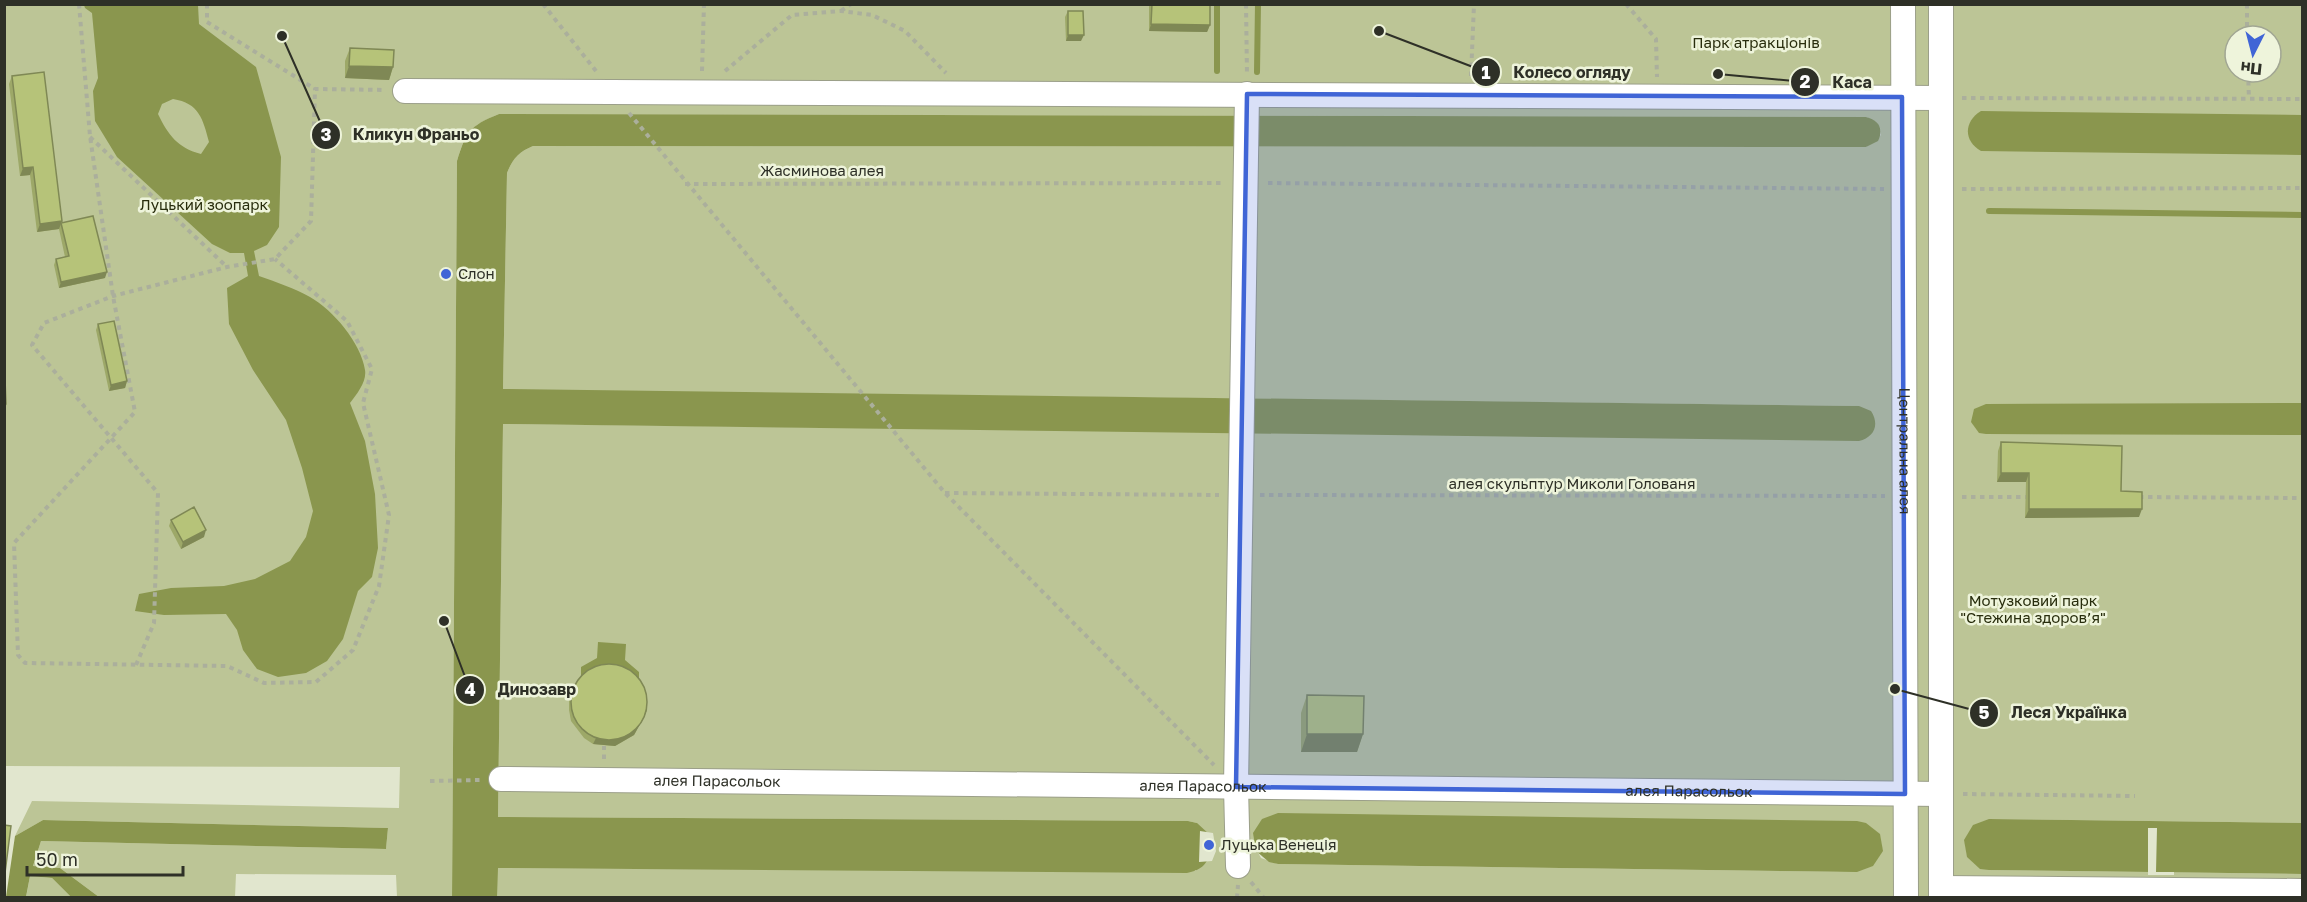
<svg xmlns="http://www.w3.org/2000/svg" width="2307" height="902" viewBox="0 0 2307 902" font-family="'Golos Text',sans-serif">
<style>
.green{fill:#bcc596;fill-rule:evenodd}
.water{fill:#8a964e;fill-rule:evenodd}
.pier{fill:#e1e6ce}
.lines{fill:none;stroke-linecap:round;stroke-linejoin:round}
.stream{stroke:#8a964e;stroke-width:6}
.street-casing{stroke:#9b9f89;stroke-width:26}
.path{stroke:#abaf9c;stroke-width:4;stroke-dasharray:4.5 4.5;stroke-linecap:butt}
.street{stroke:#fff;stroke-width:24}
.wall{fill:#9da868}
.shaded-wall{fill:#7f8855}
.building{fill:#b6c379;stroke:#7f8855;stroke-width:1.5}
.marked{fill:#4065d6;fill-opacity:0.2;stroke:#4065d6;stroke-width:4.5;stroke-linejoin:round}
.poi-dot{fill:#4065d6;stroke:#eef4db;stroke-width:2}
.labels{text-anchor:middle;stroke-width:5;stroke-linejoin:round;paint-order:stroke}
.park-label{font-size:15px;fill:#282d0d;stroke:#eef4db}
.street-label{font-size:15px;fill:#2e3027;stroke:#eef4db}
.poi-label{font-size:15px;fill:#2e3027;stroke:#eef4db;text-anchor:start}
.leader{fill:none;stroke:#2e3027;stroke-width:2}
.callout-dot{fill:#2e3027;stroke:#eef4db;stroke-width:2}
.mark-label{font-size:18px;text-anchor:middle;font-weight:bold;fill:#fff}
.callout-label{font-size:16px;text-anchor:middle;font-weight:bold;fill:#2e3027;stroke:#eef4db;stroke-width:5;stroke-linejoin:round;paint-order:stroke}
</style>
<rect width="100%" height="100%" fill="#e1e6ce"/>
<g class="green">
<path d="M4,5h2298v818l-313,-4v51l313,4v23h-1805v-29l699,3 1,-48 -9,-2 -690,-4 5,-393 1362,15 -6,-33 -1356,-16 4,-217c6,-15 12,-21 26,-27l1333,1 15,-12c0,-11 -5,-14 -15,-18l-1367,-3c-30,13 -33,17 -42,47l-5,736h-55l-1,-22 -160,-1 -1,23h-136l-39,-29 -27,-2 8,-25 345,8 2,-21 -345,-8 -28,16 17,-35 367,7 1,-41 -395,-1zM2235,36h36v36h-36zM1253,843l604,29 -579,-8 -17,-6z"/>
<path d="M30,876l22,2 19,19 -45,1z"/>
</g>
<g class="water">
<path d="M84,5h114l1,19 57,43 25,90 -2,70 -12,18 -13,6 5,25c17,6 35,12 51,21 23,13 51,46 55,73 2,11 -8,24 -15,33l15,38 10,53 3,54 -6,29 -14,14 -15,48 -16,22 -21,12 -28,4 -21,-8 -14,-19 -6,-20 -11,-16 -62,1 -29,-4 4,-17 32,-6 53,-2 31,-7 35,-18 16,-24 7,-26 -11,-43 -16,-48 -33,-50 -24,-46 -2,-36 21,-12 -4,-23h-14l-18,-9 -95,-87 -22,-36 -2,-30 5,-13 -6,-65 -7,-5zM173,99c26,4 30,20 36,43l-8,12c-23,-6 -33,-19 -43,-40l4,-10z"/>
<path d="M1981,111l321,4v40l-321,-4c-18,-10 -17,-30 0,-40z"/>
<path d="M499,114l1367,3c13,3 18,12 12,24l-12,6 -1333,-1c-14,6 -20,12 -26,27l-4,216 1356,17 12,5c9,14 3,26 -12,30l-1356,-17 -5,393 690,4 9,2 13,12c0,20 1,33 -23,38l-689,-5 -1,29 -45,1 5,-737c9,-29 12,-35 42,-47z"/>
<path d="M2302,403v32l-316,-1 -7,-1 -8,-11 3,-13 12,-5z"/>
<path d="M598,642l28,2 -1,16 14,12v9l-58,-5v-9l16,-9z"/>
<path d="M1278,813l579,8 9,2 14,11 3,17 -10,15 -16,6 -579,-8 -9,-2 -13,-11 -3,-18 9,-14z"/>
<path d="M1989,819l313,4v51l-313,-4 -9,-1 -13,-12 -3,-17 9,-15z"/>
<path d="M43,820l345,8 -2,21 -345,-8 -8,25 27,2 39,29h-28l-19,-19 -22,-2 -4,21h-20l9,-61z"/>
</g>
<g class="pier">
<path d="M2148,828h9l-1,44h18v3h-26z"/>
<path d="M1200,831l13,2 3,18 -4,10 -13,1z"/>
</g>
<g class="lines">
<g class="stream">
<path d="M1217,71v-67"/>
<path d="M1257,72l1,-68"/>
<path d="M1989,211l313,4"/>
</g>
<defs>
<g id="street">
<path id="s1" d="M1903,4l3,894"/>
<path d="M405,91l1535,7"/>
<path id="s2" d="M501,779l1440,15"/>
<path d="M1238,866l-2,-79 11,-693"/>
<path d="M1941,888l361,3"/>
<path d="M1941,898v-894"/>
</g>
</defs>
<use href="#street" class="street-casing"/>
<g class="path">
<path d="M79,4l11,132 23,160 22,116 -121,131 4,112 7,8 202,3 37,17 52,-1 37,-32 26,-64 10,-71 -26,-112 9,-34 -25,-48 -72,-62"/>
<path d="M207,4v18l108,67"/>
<path d="M543,4l53,67"/>
<path d="M1246,4l1,71"/>
<path d="M1626,4l30,35 1,38"/>
<path d="M2247,4v32"/>
<path d="M841,11l10,-7"/>
<path d="M702,71l2,-67"/>
<path d="M725,71l67,-56 49,-4 31,4 33,16 41,42"/>
<path d="M2248,72l1,27"/>
<path d="M1471,76l3,-72"/>
<path d="M1962,98l340,1"/>
<path d="M629,113l316,380 269,272"/>
<path d="M90,137l136,129"/>
<path d="M1268,183l616,6"/>
<path d="M685,184l539,-1"/>
<path d="M1962,189l340,-1"/>
<path d="M945,493l274,2"/>
<path d="M1260,495l625,1"/>
<path d="M1962,497h68"/>
<path d="M2139,497l163,1"/>
<path d="M136,665l18,-42 4,-130 -126,-148 12,-22 69,-27 114,-29 48,-8 36,-38 4,-132 71,1"/>
<path d="M604,759v-13"/>
<path d="M430,781l51,-1"/>
<path d="M1963,794l172,2"/>
<path d="M1251,882l13,16"/>
<path d="M1237,898l1,-13"/>
</g>
<use href="#street" class="street"/>
</g>
<g class="wall">
<path d="M1149,4h61v21l-3,7 -58,-1z"/>
<path d="M1068,11l13,30h-15l-1,-24z"/>
<path d="M350,48l43,19 -4,13 -44,-2v-17z"/>
<path d="M12,76l50,145 -1,2 44,55 -46,10 -5,-23 2,-6 9,-2 -6,-28 -22,3 -7,-57 -10,1 -11,-92z"/>
<path d="M98,324l29,57 -2,7 -16,3 -13,-61z"/>
<path d="M2001,442l120,49 18,26 -114,1 1,-36h-29l1,-31z"/>
<path d="M171,520l33,17 -23,12 -12,-23z"/>
<path d="M572,693l72,24 -10,18 -19,11 -22,-2 -9,-6 -13,-17 -2,-11v-11z"/>
<path d="M1307,695l56,39 -6,18h-56v-39z"/>
</g>
<g class="shaded-wall">
<path d="M1151,24l59,1 -3,7 -58,-1z"/>
<path d="M1068,35h16l-3,6h-15z"/>
<path d="M349,66l44,1 -4,13 -44,-2z"/>
<path d="M33,167l-3,8 -10,1 3,-8z"/>
<path d="M62,221l-3,8 -22,3 3,-8z"/>
<path d="M107,272l-2,6 -46,10 2,-6z"/>
<path d="M127,381l-2,7 -16,3 2,-6z"/>
<path d="M2001,473h28l-3,9h-29z"/>
<path d="M2029,509h113l-3,8 -114,1z"/>
<path d="M206,530l-2,7 -23,12 2,-7z"/>
<path d="M647,710l-3,7 -10,18 -19,11 -22,-2 3,-6z"/>
<path d="M1307,734h56l-6,18h-56z"/>
</g>
<g class="building">
<path d="M1152,4h58v21l-59,-1z"/>
<path d="M1068,11h15l1,24h-16z"/>
<path d="M350,48l44,2 -1,17 -44,-1z"/>
<path d="M44,72l18,149 -22,3 -7,-57 -10,1 -11,-92z"/>
<path d="M93,216l14,56 -46,10 -5,-23 13,-3 -8,-33z"/>
<path d="M114,321l13,60 -16,4 -13,-61z"/>
<path d="M4,354l2,50 -2,3z"/>
<path d="M2001,442l121,4 -1,45 21,1v17h-113v-36h-28z"/>
<path d="M194,507l12,23 -23,12 -12,-22z"/>
<circle cx="609" cy="702" r="38"/>
<path d="M1307,695l57,1 -1,38h-56z"/>
<path d="M4,825l7,1 -6,47h-1z"/>
</g>
<path class="marked" d="M1247,94l655,3 3,697 -669,-7z"/>
<g class="poi-dot">
<circle cx="446" cy="274" r="6"/>
<circle cx="1209" cy="845" r="6"/>
</g>
<g class="labels">
<g class="park-label">
<text x="1756" y="48">Парк атракціонів</text>
<text x="204" y="210">Луцький зоопарк</text>
<text x="2033" y="606">Мотузковий парк<tspan x="2033" dy="17">"Стежина здоров’я"</tspan></text>
</g>
<g class="street-label">
<text x="822" y="176">Жасминова алея</text>
<text dy="5" stroke="none"><textPath href="#s1" startOffset="447">Центральна алея</textPath></text>
<text x="1572" y="489">алея скульптур Миколи Голованя</text>
<text dy="5" stroke="none"><textPath href="#s2" startOffset="216">алея Парасольок</textPath></text>
<text dy="5" stroke="none"><textPath href="#s2" startOffset="702">алея Парасольок</textPath></text>
<text dy="5" stroke="none"><textPath href="#s2" startOffset="1188">алея Парасольок</textPath></text>
</g>
<g class="poi-label">
<text x="458" y="279">Слон</text>
<text x="1221" y="850">Луцька Венеція</text>
</g>
</g>
<path class="leader" d="M1379 31L1486 72M1718 74L1805 82M282 36L326 135M444 621L470 690M1895 689L1984 713"/>
<g class="callout-dot">
<circle cx="1379" cy="31" r="6"/>
<circle cx="1718" cy="74" r="6"/>
<circle cx="282" cy="36" r="6"/>
<circle cx="444" cy="621" r="6"/>
<circle cx="1895" cy="689" r="6"/>
<circle cx="1486" cy="72" r="15"/>
<circle cx="1805" cy="82" r="15"/>
<circle cx="326" cy="135" r="15"/>
<circle cx="470" cy="690" r="15"/>
<circle cx="1984" cy="713" r="15"/>
</g>
<g class="mark-label">
<text x="1486" y="79">1</text>
<text x="1805" y="88">2</text>
<text x="326" y="141">3</text>
<text x="470" y="696">4</text>
<text x="1984" y="719">5</text>
</g>
<g class="callout-label">
<text x="1572" y="78">Колесо огляду</text>
<text x="1852" y="88">Каса</text>
<text x="416" y="140">Кликун Франьо</text>
<text x="537" y="695">Динозавр</text>
<text x="2069" y="718">Леся Українка</text>
</g>
<rect width="2307" height="902" fill="none" stroke="#2e3027" stroke-width="12"/>
<g transform="translate(2253 54) rotate(186)"><circle r="28" fill="#eef4db" stroke="#a1a693" stroke-width="1.5"/>
<path d="M0-4.5L10 22L0 15L-10 22Z" fill="#4065d6"/>
<text y="-9" font-size="16" font-weight="bold" text-anchor="middle" fill="#2e3027">Пн</text>
</g>
<path d="M27 866v9h156v-9" fill="none" stroke="#2e3027" stroke-width="3"/>
<text x="36" y="866" font-size="18" fill="#2e3027" stroke="#eef4db" stroke-width="4.5" paint-order="stroke">50 m</text>
</svg>
